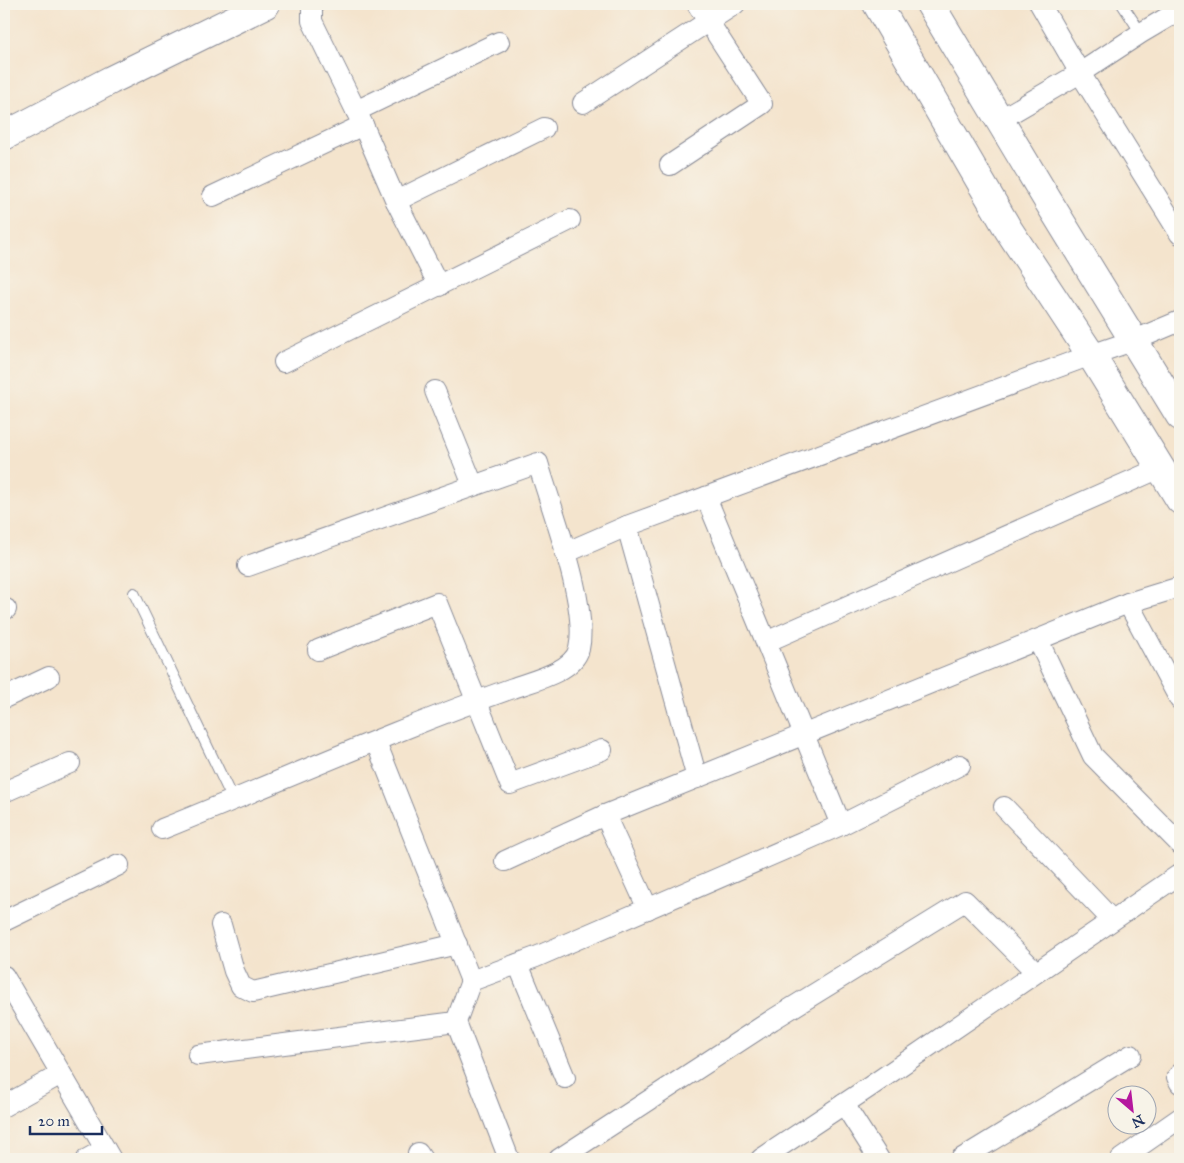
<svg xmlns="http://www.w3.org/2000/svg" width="1184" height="1163" viewBox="0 0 1184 1163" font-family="'IM FELL Great Primer',serif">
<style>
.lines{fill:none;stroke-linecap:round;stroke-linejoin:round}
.lane-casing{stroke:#888a96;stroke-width:12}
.street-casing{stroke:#888a96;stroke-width:22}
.secondary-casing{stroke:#888a96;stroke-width:30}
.lane{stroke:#fff;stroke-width:10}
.street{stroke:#fff;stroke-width:20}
.secondary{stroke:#fff;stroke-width:28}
</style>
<rect width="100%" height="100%" fill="#f7f3e8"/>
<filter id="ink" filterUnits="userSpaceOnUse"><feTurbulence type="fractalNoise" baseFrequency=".02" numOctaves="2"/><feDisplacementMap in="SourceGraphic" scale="10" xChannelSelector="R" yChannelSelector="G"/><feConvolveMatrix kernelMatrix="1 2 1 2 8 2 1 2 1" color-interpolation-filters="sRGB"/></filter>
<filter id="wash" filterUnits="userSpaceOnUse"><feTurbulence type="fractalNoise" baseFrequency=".0096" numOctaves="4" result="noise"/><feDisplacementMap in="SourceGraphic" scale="20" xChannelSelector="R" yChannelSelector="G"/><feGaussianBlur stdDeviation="1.12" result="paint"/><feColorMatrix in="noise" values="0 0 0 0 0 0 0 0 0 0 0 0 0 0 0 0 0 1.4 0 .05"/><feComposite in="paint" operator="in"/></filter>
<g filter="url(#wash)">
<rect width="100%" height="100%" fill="#f4e4cd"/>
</g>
<g filter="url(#ink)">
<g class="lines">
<defs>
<g id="lane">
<path d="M1122,4l19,29"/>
<path d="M134,593l99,207"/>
</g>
<g id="street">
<path d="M312,4v17l51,104 33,76 43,85"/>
<path d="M1040,4l40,69 100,161"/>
<path d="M583,103l152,-99"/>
<path d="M356,111l143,-69"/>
<path d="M1001,119l79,-46 61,-40 39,-23"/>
<path d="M670,165l92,-61 -65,-100"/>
<path d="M213,196l150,-71"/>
<path d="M396,201l148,-73"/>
<path d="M284,362l286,-142"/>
<path d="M435,391l38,94"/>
<path d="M706,497l60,145"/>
<path d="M627,526l70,252"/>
<path d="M565,553l62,-27 464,-171 44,-15 45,-19"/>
<path d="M1128,603l52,97"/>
<path d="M4,610l2,-1"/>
<path d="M1038,640l55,116 87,88"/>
<path d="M318,650l119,-47 73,181 92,-34"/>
<path d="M4,698l45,-21"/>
<path d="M376,742l95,239"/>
<path d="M4,792l66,-29"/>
<path d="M1004,807l108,113"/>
<path d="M605,815l43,94"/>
<path d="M841,825l119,-60"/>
<path d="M162,829c117,-47 232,-99 351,-141 19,-7 60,-16 66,-39 10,-44 -28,-141 -41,-186l-290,103"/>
<path d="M505,861l100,-46 523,-212 52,-16"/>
<path d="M4,921l115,-56"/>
<path d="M221,925l13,46 7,15 12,6 204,-48"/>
<path d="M518,964l47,114"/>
<path d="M4,976l107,183"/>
<path d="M198,1055l258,-33"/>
<path d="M1180,1074l-3,3 3,6"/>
<path d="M844,1104l35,55"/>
<path d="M4,1106l57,-32"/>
<path d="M418,1153l4,6"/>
<path d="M87,1159l18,-10"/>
<path d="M509,1159l-53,-137 15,-41 65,-24 305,-132 -75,-183 394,-174"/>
<path d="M559,1159l213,-139 193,-119 71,71"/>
<path d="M761,1159l107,-71 312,-214"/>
<path d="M961,1159l170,-104"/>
<path d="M1121,1159l59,-41"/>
</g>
<g id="secondary">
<path d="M877,4l131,225 83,126 89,145"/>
<path d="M930,4l118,197 132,215"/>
<path d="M4,136l107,-56 155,-76"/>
</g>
</defs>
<use href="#lane" class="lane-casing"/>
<use href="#street" class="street-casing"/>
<use href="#secondary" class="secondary-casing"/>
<use href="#lane" class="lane"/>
<use href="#street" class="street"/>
<use href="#secondary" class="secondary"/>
</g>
</g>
<rect width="1184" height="1163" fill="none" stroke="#f7f3e8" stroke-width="20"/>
<g transform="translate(1132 1110) rotate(152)"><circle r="24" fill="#f7f3e8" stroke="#9fa5b1"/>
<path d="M0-4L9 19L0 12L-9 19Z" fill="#b5179e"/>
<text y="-8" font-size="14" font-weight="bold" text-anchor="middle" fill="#1b2f5e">N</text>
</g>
<path d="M30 1126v8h72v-8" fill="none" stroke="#1b2f5e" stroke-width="2.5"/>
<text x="38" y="1126" font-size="15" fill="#1b2f5e" stroke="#f7f3e8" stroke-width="4" paint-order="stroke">20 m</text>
</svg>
